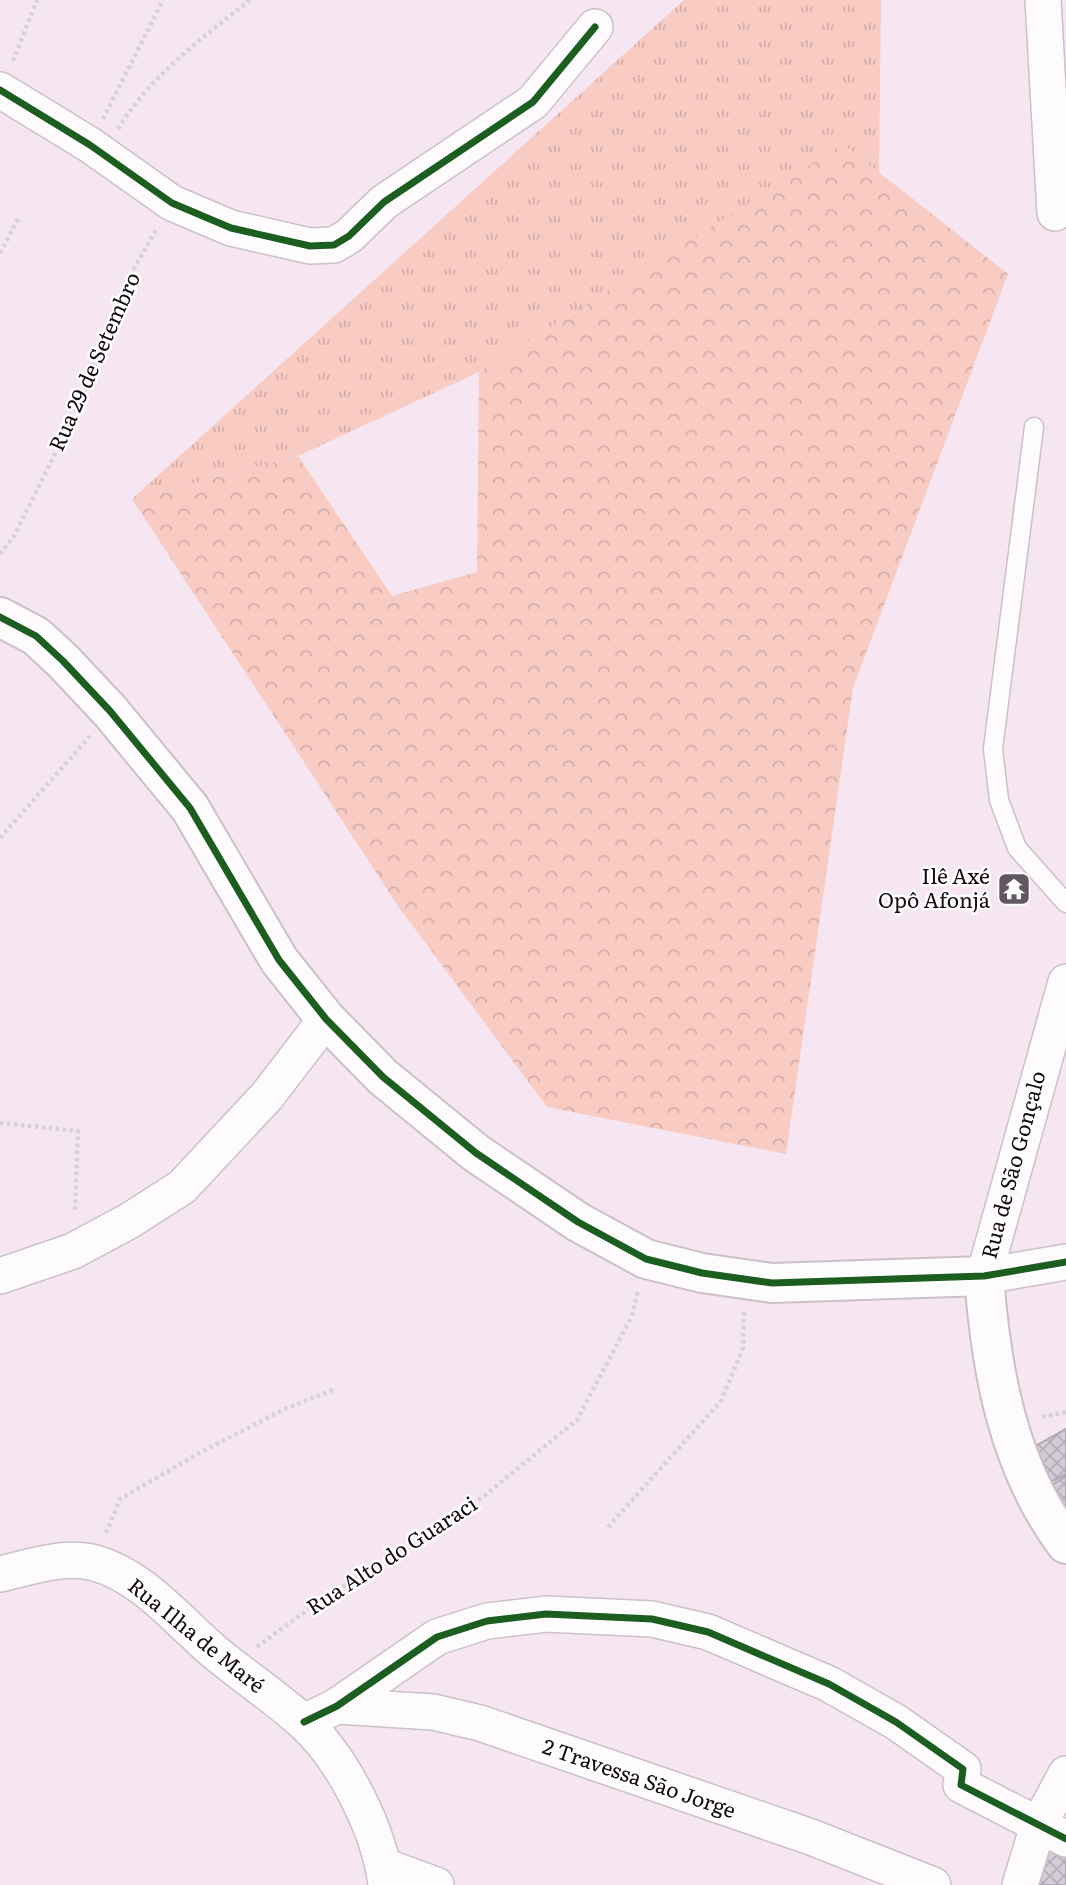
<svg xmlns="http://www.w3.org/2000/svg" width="1066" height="1885" viewBox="0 0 1066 1885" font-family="Literata,serif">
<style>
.grass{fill:url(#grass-tufts)}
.forest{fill:url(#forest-crowns)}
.building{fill:url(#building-cross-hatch);stroke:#b1a9b3;stroke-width:2}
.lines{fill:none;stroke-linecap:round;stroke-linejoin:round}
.service-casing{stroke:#cbc0c8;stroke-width:21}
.minor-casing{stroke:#cbc0c8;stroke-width:38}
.tertiary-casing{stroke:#cbc0c8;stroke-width:42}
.path{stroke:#d6d2d5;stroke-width:4.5;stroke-dasharray:3.5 3.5;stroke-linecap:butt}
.service{stroke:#fefbfd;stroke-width:18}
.minor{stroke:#fefbfd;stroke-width:35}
.tertiary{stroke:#fefbfd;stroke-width:38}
.cycleway-casing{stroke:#fff;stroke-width:11}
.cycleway{stroke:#1b5e20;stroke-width:7}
.labels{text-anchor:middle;stroke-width:5;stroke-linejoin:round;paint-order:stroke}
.street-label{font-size:21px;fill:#130a11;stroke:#fff}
.poi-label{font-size:21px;fill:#130a11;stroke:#fff;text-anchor:end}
</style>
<defs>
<pattern id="grass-tufts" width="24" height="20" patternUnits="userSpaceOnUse" patternTransform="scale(1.75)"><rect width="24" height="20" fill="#f8ccc3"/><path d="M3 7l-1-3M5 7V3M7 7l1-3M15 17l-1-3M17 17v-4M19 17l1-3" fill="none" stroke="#d4aea6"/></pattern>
<pattern id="forest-crowns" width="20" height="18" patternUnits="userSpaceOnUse" patternTransform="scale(1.75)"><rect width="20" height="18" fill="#f8ccc3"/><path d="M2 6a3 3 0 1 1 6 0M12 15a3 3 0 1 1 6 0" fill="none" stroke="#d4aea6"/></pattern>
<pattern id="building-cross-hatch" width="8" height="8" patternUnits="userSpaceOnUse" patternTransform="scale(1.75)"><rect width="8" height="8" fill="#d5ccd7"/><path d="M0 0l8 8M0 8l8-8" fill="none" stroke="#b6aeb8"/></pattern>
</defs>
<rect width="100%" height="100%" fill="#f5e6f2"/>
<path class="grass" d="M684,0h197l-2,173 -36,-28 -364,227 -181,84 -166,43z"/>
<path class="forest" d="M843,144l165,130 -155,414 -67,466 -239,-47 -149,-201 -266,-407 166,-43 94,140 85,-24 2,-200z"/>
<g class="building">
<path d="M1066,1429v45l-15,8 -21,-33z"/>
<path d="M1066,1476v44l-22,-30z"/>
<path d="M1043,1847l23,9v29h-37z"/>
</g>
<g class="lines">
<defs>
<path id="service" d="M1034,427l-41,322 6,51 18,48 49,55"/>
<g id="minor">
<path d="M1043,0l12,213"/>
<path d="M0,90l90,55 82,58 59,25 79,18 24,-1 15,-9 35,-34 149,-100 62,-75"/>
<path d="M1066,982l-82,294 82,-14"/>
<path d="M0,1276l73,-25 56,-30 53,-34 85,-91 59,-77"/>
<path d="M0,1574c30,-7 64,-19 95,-11 45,12 81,55 115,85 30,26 63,47 92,73 41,36 78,111 84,164"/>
<path d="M337,1706l96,6 47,11 331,114 122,48"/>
<path d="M304,1722l33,-16 100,-69 50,-16 59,-7 106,5 56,13 121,52 67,38 67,47 -2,16 105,54"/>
<path d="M384,1866l52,19"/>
<path d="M1020,1885l18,-59 28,-52"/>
</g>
<path id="tertiary" d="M0,617l36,19 27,25 47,50 80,97 89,152 47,59 57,58 93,76 102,69 68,37 56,14 70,10 212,-7c7,95 24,190 82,268"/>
</defs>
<use href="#service" class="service-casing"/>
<use href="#minor" class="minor-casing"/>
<use href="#tertiary" class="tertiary-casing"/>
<g class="path">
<path d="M13,61l24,-61"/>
<path d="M103,119l60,-119"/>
<path d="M118,129c32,-53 84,-91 132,-129"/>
<path d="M0,253l18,-34"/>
<path d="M0,554l14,-18 66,-132 44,-117 33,-59"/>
<path d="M0,838l90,-102"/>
<path d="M0,1123l78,8 -3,82"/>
<path d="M1042,1417l24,-5"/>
<path d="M608,1527l113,-126 22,-53 1,-36"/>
<path d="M106,1533l14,-34 81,-47 86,-44 46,-18"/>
<path d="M257,1647l68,-50 131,-78 121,-99 55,-104 6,-26"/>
</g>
<use href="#service" class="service"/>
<use href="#minor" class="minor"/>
<use href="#tertiary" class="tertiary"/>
<defs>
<g id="cycleway">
<path d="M0,90l90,55 82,58 59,25 79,18 24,-1 15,-9 35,-34 149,-100 62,-75"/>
<path d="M0,617l36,19 27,25 47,50 80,97 89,152 47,59 57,58 93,76 102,69 68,37 56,14 70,10 212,-7 82,-14"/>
<path d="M304,1722l33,-16 100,-69 50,-16 59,-7 106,5 56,13 121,52 67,38 67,47 -2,16 105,54"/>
</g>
</defs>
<use href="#cycleway" class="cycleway-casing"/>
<use href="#cycleway" class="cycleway"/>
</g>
<defs>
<symbol id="temple-square" viewBox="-11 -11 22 22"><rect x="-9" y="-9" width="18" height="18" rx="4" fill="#625760" stroke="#fff"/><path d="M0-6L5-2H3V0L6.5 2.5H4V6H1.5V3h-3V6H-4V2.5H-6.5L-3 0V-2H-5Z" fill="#fff"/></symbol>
</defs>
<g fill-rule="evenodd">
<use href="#temple-square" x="995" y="870" width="38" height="38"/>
</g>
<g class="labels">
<g class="street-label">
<text transform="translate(95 362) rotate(-66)" y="7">Rua 29 de Setembro</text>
<text transform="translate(1014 1165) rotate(-75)" y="7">Rua de São Gonçalo</text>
<text transform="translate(392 1556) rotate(-33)" y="7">Rua Alto do Guaraci</text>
<text transform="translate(196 1636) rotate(39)" y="7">Rua Ilha de Maré</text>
<text transform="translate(639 1779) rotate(19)" y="7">2 Travessa São Jorge</text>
</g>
<g class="poi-label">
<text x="990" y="884">Ilê Axé<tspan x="990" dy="24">Opô Afonjá</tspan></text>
</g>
</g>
</svg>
